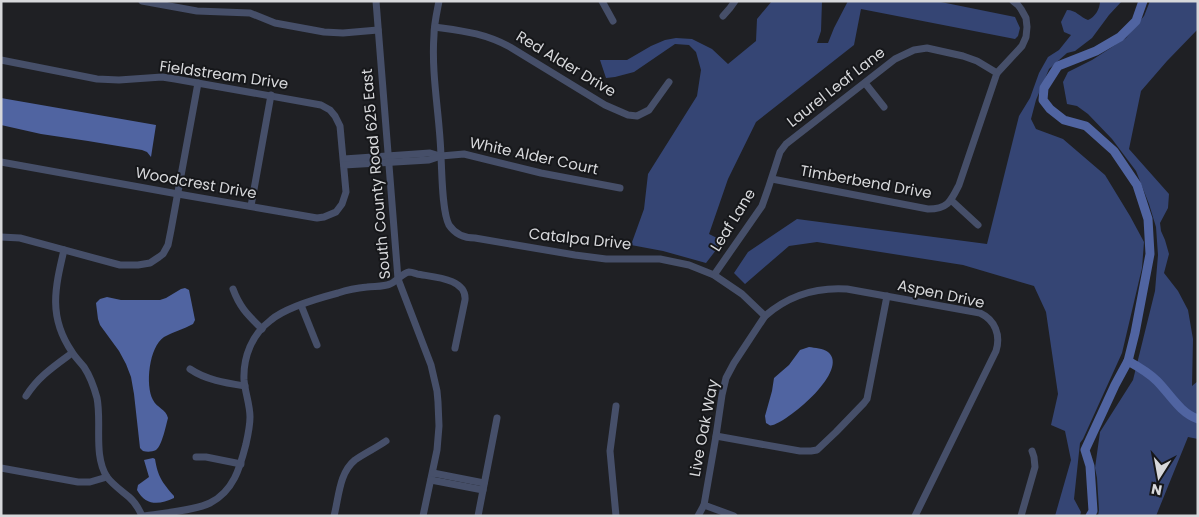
<svg xmlns="http://www.w3.org/2000/svg" width="1199" height="517" viewBox="0 0 1199 517" font-family="Poppins,sans-serif">
<style>
.green{fill:#354574}
.water{fill:#5064a1}
.lines{fill:none;stroke-linecap:round;stroke-linejoin:round}
.river{stroke:#5064a1;stroke-width:9}
.minor{stroke:#464f69;stroke-width:7}
.labels{text-anchor:middle;stroke-width:4;stroke-linejoin:round;paint-order:stroke}
.street-label{font-size:15px;fill:#d7d8db;stroke:#16171a}
</style>
<rect width="100%" height="100%" fill="#1f2024"/>
<g class="green">
<path d="M772,1h50l-1,30 -4,12h11l6,-15 14,-27h88l79,16 5,11 -2,8 -3,3 -154,-30 -7,36 -98,77 -28,57 -19,55 14,7 -17,22 -43,-12 -32,-6 13,-36 4,-35 49,-78 4,-26 -5,-18 -7,-7 -14,-1 -41,28 -19,5 -9,1 -6,-18h27l24,-14 14,-6 11,-2 16,1 20,10 16,15 28,-23 1,-22z"/>
<path d="M1100,1h22l-13,14 -17,23 -17,13 -8,2 -18,16 -13,31 -5,19 5,10 27,10 42,36 25,41 14,26 -2,26 -20,85 -39,86 -3,4 -6,56 7,13 -1,4h-25l16,-56 -6,-29 -14,-6 7,-31 -12,-82 -12,-26 -71,-21 -146,-23 -28,4 -44,38 -11,-11 14,-21 49,-33 190,25 32,-128 11,-18 9,-25 9,-16 11,-7 12,-15 -7,-3 -3,-10 6,-12c9,0 13,7 21,10 7,-3 12,-11 12,-19z"/>
<path d="M1150,1h48v28l-31,32 -26,30 -12,58 40,45 -1,14 -8,15 1,8 4,9 4,14 -5,19 14,18 10,19 5,29 -1,47 6,-5v58l-10,-2 -32,79h-58l1,-6 -2,-32 -2,-10 5,-36 33,-52 22,-89 3,-36 -2,-28 -7,-23 -13,-33 -24,-32 -24,-25 -11,-8 -10,-2 -4,-22 5,-10 24,-12 34,-22 18,-22z"/>
</g>
<g class="water">
<path d="M1,98l155,27 -5,32 -4,-5 -5,-2 -54,-9 -47,-7 -40,-9z"/>
<path d="M185,288l4,2 6,30 -2,4c-9,5 -20,8 -29,13 -15,10 -19,48 -11,63 4,8 13,9 15,18 -2,7 -6,28 -12,32 -4,2 -9,2 -13,1l-3,-3 -6,-54 -3,-17 -5,-13 -7,-13 -19,-26 -2,-6 -2,-16 4,-4 7,-2 14,3h39l6,-2 15,-9z"/>
<path d="M809,347c6,1 14,1 19,5 22,18 -38,68 -55,73 -4,1 -3,0 -7,-2l-1,-7 7,-25 2,-13 15,-13 11,-15z"/>
<path d="M153,458l2,1c3,18 7,23 19,37v2c-15,7 -28,8 -37,-8l1,-5 11,-8 -5,-17z"/>
</g>
<g class="lines">
<g class="river">
<path d="M1128,361c11,6 20,11 29,20 13,13 23,32 41,38"/>
<path d="M1090,516l3,-5 -3,-45 -5,-16 30,-65 13,-24 7,-28 15,-79 -2,-35 -11,-34 -23,-34 -28,-25 -22,-6 -14,-11 -7,-9 1,-12 14,-22 38,-15 24,-14 16,-16 7,-20"/>
</g>
<g class="minor">
<path d="M142,1l55,10 53,2 25,10 49,9 19,1 35,-3"/>
<path d="M376,1l22,278 33,86 6,26 1,11 1,24 -2,24 -14,66"/>
<path d="M439,1c-2,11 -5,23 -5,34 -3,41 6,81 7,122 1,16 1,55 8,68 6,9 16,13 26,13l100,17 31,4h54l29,6 25,10 28,19 23,22"/>
<path d="M602,1l11,20"/>
<path d="M723,16l7,-8 5,-7"/>
<path d="M435,27c28,4 49,6 75,20l95,58 23,10 9,1 12,-6 20,-28"/>
<path d="M1,60l96,19 22,1 43,-3 13,2 146,26 9,5 5,6 5,10 6,66 -4,12 -6,8 -12,5 -7,1 -139,-24 -177,-32"/>
<path d="M865,83l19,24"/>
<path d="M344,159l86,-6 10,3"/>
<path d="M344,165l85,-5 12,-4 23,-2 77,19 79,15"/>
<path d="M772,179l156,30c20,0 23,-8 31,-24l38,-112 25,-27 4,-9 1,-10 -1,-9 -5,-9 -3,-4 -5,-4"/>
<path d="M952,201l26,24"/>
<path d="M251,206l20,-111"/>
<path d="M1,237l19,1 100,27h18l12,-2 9,-6 4,-3 5,-9 3,-15 27,-147"/>
<path d="M64,250c-9,38 -16,67 8,102 3,5 8,10 12,15 6,9 10,20 13,31 5,25 -4,57 10,79 6,8 15,14 22,20 6,5 10,12 13,19"/>
<path d="M714,275l48,-69 6,-17 12,-37 6,-8 109,-85 19,-9 13,-2 36,8 14,5 20,12"/>
<path d="M233,289c7,19 15,26 29,40"/>
<path d="M301,305l16,40"/>
<path d="M190,369c16,11 36,14 55,17"/>
<path d="M26,396c12,-19 27,-29 46,-43"/>
<path d="M716,436l84,15h11l6,-1 19,-18 28,-29 3,-4 20,-103"/>
<path d="M196,457h10l35,7"/>
<path d="M1,468l77,14h12l17,-5"/>
<path d="M433,473l51,10"/>
<path d="M431,480l52,10"/>
<path d="M704,505l30,11"/>
<path d="M143,516c19,-3 51,-5 67,-13 24,-12 30,-36 36,-59 2,-9 4,-18 4,-27 0,-12 -5,-25 -6,-37 -1,-23 8,-46 27,-60 14,-12 48,-22 67,-27 9,-3 19,-5 29,-6 7,-1 17,0 23,-3 6,-2 12,-11 19,-12 3,0 5,1 8,2 15,3 50,4 48,26l-10,48"/>
<path d="M334,516c5,-19 5,-43 21,-56 10,-7 21,-12 31,-19"/>
<path d="M478,516l19,-98"/>
<path d="M616,516l-6,-65 6,-45"/>
<path d="M698,516l6,-11 12,-69 6,-41 4,-17 8,-15 31,-47c24,-21 51,-29 82,-27l133,24c15,7 21,22 16,38l-81,165"/>
<path d="M1021,516l14,-49 -1,-10 -2,-6"/>
</g>
</g>
<g class="labels">
<g class="street-label">
<text transform="translate(566 64) rotate(31)" y="5">Red Alder Drive</text>
<text transform="translate(224 75) rotate(8)" y="5">Fieldstream Drive</text>
<text transform="translate(836 87) rotate(-38)" y="5">Laurel Leaf Lane</text>
<text transform="translate(534 156) rotate(12)" y="5">White Alder Court</text>
<text transform="translate(376 174) rotate(-95)" y="5">South County Road 625 East</text>
<text transform="translate(866 182) rotate(10)" y="5">Timberbend Drive</text>
<text transform="translate(196 183) rotate(10)" y="5">Woodcrest Drive</text>
<text transform="translate(733 220) rotate(-58)" y="5">Leaf Lane</text>
<text transform="translate(580 239) rotate(6)" y="5">Catalpa Drive</text>
<text transform="translate(941 294) rotate(12)" y="5">Aspen Drive</text>
<text transform="translate(704 428) rotate(-79)" y="5">Live Oak Way</text>
</g>
</g>
<rect width="1199" height="517" fill="none" stroke="#d7d8db" stroke-width="5"/>
<g transform="translate(1159 477) rotate(191)" stroke="#16171a" stroke-width="4" paint-order="stroke">
<path d="M0-4L9 19L0 12L-9 19Z" fill="#d7d8db"/>
<text y="-8" font-size="14" font-weight="bold" text-anchor="middle" fill="#d7d8db">N</text>
</g>
</svg>
